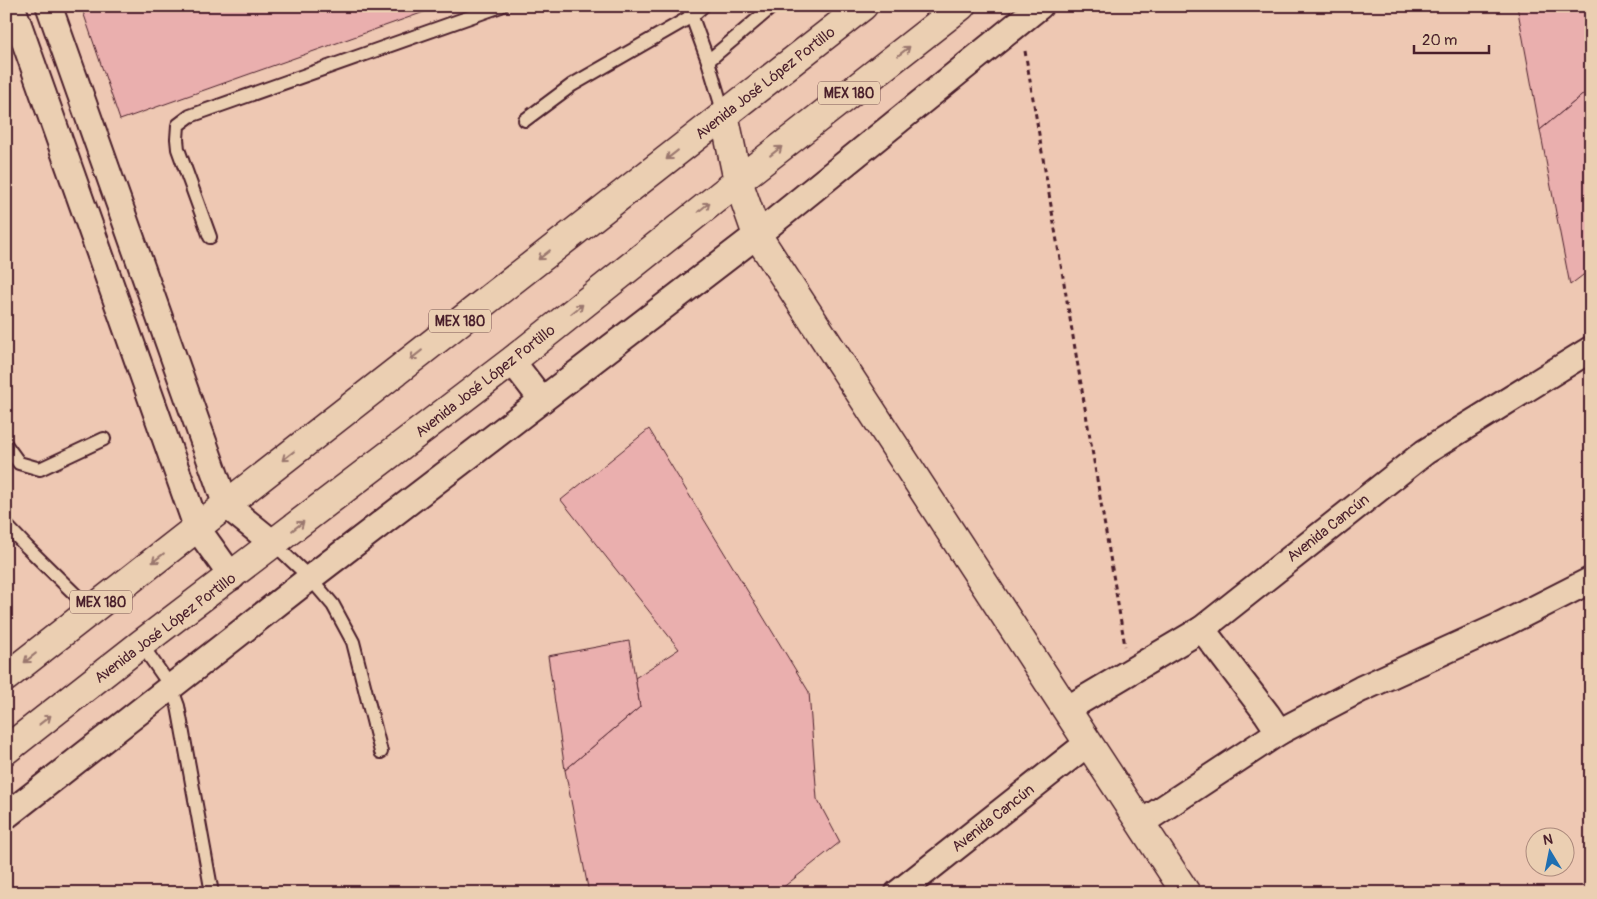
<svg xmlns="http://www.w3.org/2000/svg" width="1597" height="899" viewBox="0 0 1597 899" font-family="Pangolin,sans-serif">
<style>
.building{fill:#eaafae;stroke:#4a1f2b}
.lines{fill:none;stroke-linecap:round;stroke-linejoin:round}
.lane-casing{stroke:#4a1f2b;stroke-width:16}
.street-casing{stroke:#4a1f2b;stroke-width:29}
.secondary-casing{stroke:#4a1f2b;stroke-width:31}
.primary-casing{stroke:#4a1f2b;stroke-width:31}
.path{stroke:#4a1f2b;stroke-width:3;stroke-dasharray:5 4;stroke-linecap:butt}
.lane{stroke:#ebcfb2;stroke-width:12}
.street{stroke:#ebcfb2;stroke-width:25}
.secondary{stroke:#ebcfb2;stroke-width:28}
.primary{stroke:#ebcfb2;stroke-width:28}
.oneway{stroke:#9a776e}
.labels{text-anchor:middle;stroke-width:5;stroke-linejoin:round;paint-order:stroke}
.shield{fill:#ebcfb2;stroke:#7a5454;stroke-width:1}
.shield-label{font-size:14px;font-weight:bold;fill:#4a1f2b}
.street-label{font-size:15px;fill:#4a1f2b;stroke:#ebcfb2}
</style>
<rect width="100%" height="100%" fill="#eec8b3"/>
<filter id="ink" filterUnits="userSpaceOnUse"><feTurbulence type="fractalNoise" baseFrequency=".02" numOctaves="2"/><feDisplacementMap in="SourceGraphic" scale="10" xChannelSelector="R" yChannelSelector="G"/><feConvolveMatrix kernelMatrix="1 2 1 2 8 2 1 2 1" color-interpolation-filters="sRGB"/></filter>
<g filter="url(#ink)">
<g class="building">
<path d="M81,6h360l-321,114z"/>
<path d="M1517,6h74v82l-51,42z"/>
<path d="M1591,88v181l-21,16 -30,-155z"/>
<path d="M649,429l160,263 8,107 23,43 -64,51h-187l-24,-123 75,-63 -5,-29 44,-29 -118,-149z"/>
<path d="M629,641l11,66 -75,63 -17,-114z"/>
</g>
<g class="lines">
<defs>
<g id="lane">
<path d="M688,6l20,55 16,53"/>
<path d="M708,61l65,-55"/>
<path d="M525,120l47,-35 120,-69 11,-10"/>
<path d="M210,237l-32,-88 -1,-10 1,-14 12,-9 311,-110"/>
<path d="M6,445l13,18 21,6 64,-30"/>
<path d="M6,525l21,22 64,63"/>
<path d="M274,544l36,34 23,27 20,37 28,110"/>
<path d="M141,644l30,43 7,19 34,187"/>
</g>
<g id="street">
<path d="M12,6l185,522 35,49"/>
<path d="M49,6l177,499 48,39"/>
<path d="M512,361l30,39"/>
<path d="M1202,629l65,85 12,18"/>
<path d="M1067,709l135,-80 223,-177 166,-103"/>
<path d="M6,816l304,-238 447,-343 283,-229"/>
<path d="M1141,823l138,-91 82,-43 141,-64 89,-45"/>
<path d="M898,893l190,-150"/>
</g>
<path id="secondary" d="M724,114l14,67 19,54 429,658"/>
<g id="primary">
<path d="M6,677l857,-671"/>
<path d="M6,750l135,-106 371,-283 226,-180 223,-175"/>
</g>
</defs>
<use href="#lane" class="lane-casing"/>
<use href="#street" class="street-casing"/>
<use href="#secondary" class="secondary-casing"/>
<use href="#primary" class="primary-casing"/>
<path class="path" d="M1025,51l100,595"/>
<use href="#lane" class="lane"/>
<use href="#street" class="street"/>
<use href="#secondary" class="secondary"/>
<use href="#primary" class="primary"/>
</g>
<defs><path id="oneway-shaft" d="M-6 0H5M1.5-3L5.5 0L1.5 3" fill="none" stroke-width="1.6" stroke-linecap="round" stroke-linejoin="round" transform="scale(1.25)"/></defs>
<g class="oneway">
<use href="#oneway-shaft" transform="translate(904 51) rotate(-38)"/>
<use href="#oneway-shaft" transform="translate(776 151) rotate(-38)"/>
<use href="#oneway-shaft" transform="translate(672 155) rotate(142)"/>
<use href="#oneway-shaft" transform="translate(704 207) rotate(-39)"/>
<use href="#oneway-shaft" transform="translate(544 255) rotate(142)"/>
<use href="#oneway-shaft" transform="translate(577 309) rotate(-39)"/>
<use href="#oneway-shaft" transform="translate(416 355) rotate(142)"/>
<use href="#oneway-shaft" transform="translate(288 456) rotate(142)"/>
<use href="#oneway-shaft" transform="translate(298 526) rotate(-38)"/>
<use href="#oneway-shaft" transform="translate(158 558) rotate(142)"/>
<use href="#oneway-shaft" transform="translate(30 658) rotate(142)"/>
<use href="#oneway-shaft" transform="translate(45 720) rotate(-38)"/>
</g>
</g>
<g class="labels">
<g class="shield">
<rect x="818" y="81.5" width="62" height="23" rx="4"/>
<rect x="429" y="309.5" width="62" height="23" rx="4"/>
<rect x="70" y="590.5" width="62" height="23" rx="4"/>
</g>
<g class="shield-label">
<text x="849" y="98">MEX 180</text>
<text x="460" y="326">MEX 180</text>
<text x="101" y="607">MEX 180</text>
</g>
<g class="street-label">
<text transform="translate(765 83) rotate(-38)" y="5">Avenida José López Portillo</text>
<text transform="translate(485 381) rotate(-38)" y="5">Avenida José López Portillo</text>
<text transform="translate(1328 528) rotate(-38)" y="5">Avenida Cancún</text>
<text transform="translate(165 628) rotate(-37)" y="5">Avenida José López Portillo</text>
<text transform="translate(993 818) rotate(-38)" y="5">Avenida Cancún</text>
</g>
</g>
<rect width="1597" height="899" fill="none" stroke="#ebcfb2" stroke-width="25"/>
<rect x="12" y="12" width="1572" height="874" fill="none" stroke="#4a1f2b" stroke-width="2" filter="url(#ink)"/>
<g transform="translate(1550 852) rotate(350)"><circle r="24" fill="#ebcfb2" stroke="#ab897c"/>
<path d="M0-4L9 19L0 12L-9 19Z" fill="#1f6fb2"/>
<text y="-8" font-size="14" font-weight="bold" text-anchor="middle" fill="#4a1f2b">N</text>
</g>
<path d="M1414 45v8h75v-8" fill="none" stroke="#4a1f2b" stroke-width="2.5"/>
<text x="1422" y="45" font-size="15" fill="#4a1f2b" stroke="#ebcfb2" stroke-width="4" paint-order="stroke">20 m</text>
</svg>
